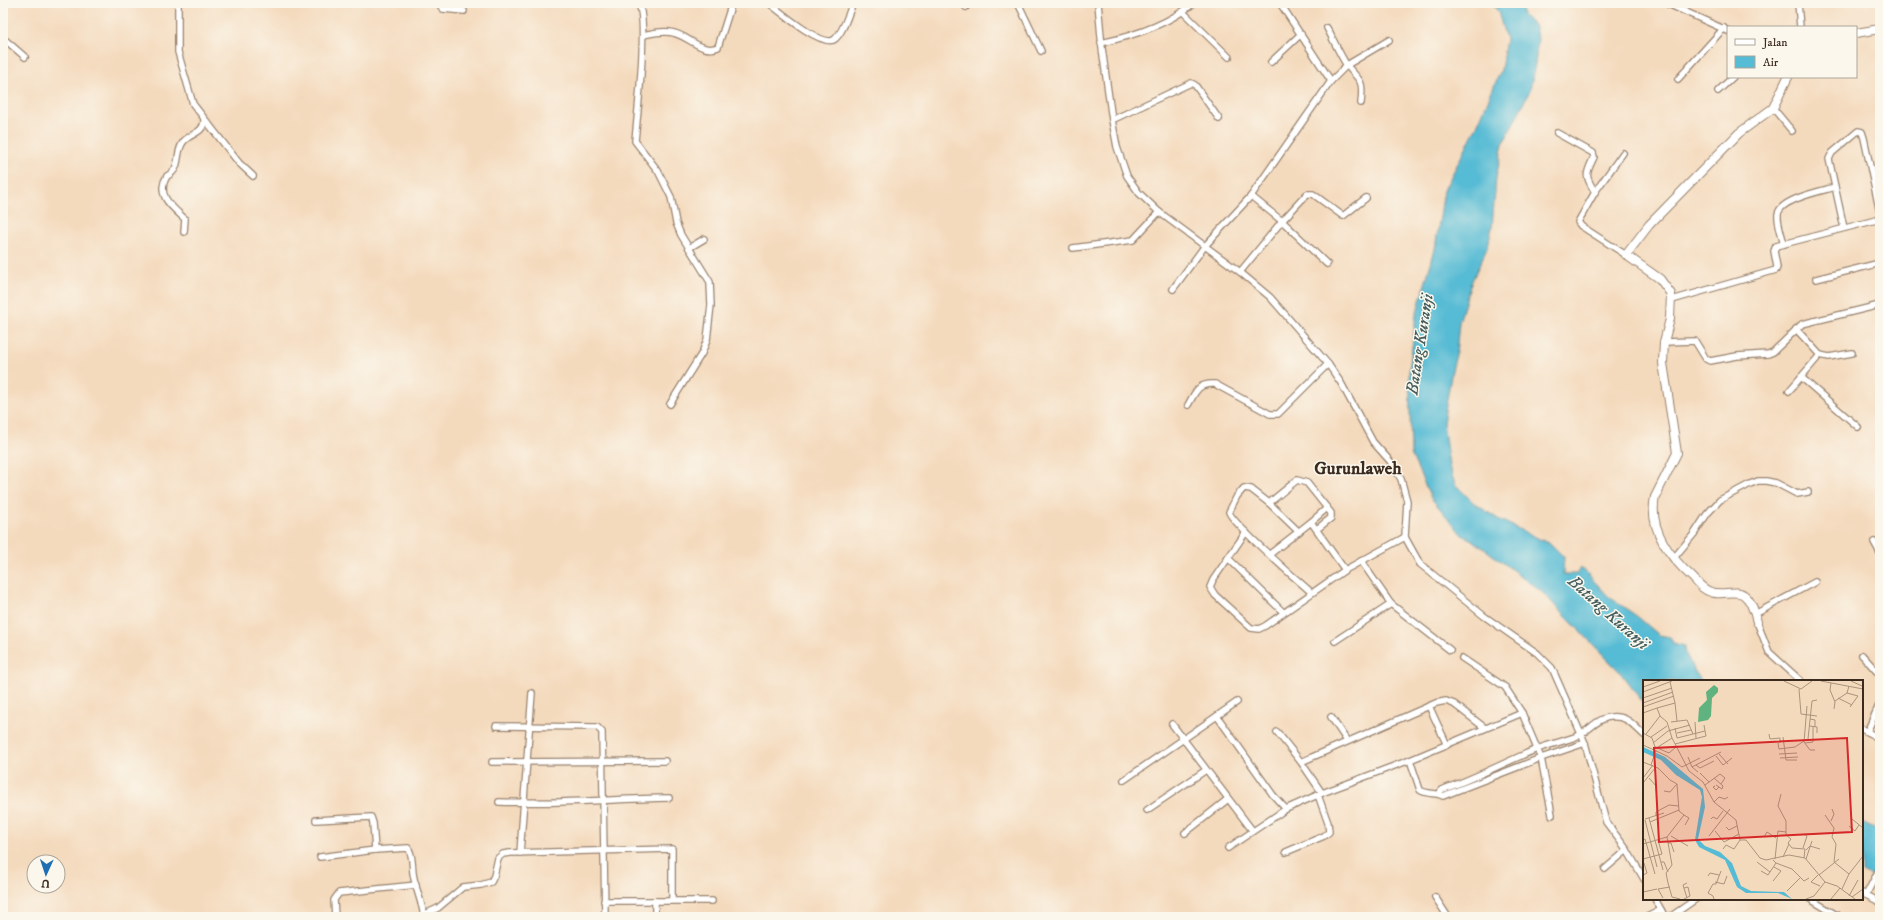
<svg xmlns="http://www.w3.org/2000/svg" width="1883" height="920" viewBox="0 0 1883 920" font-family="'IM FELL DW Pica',serif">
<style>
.water{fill:#56bbd4;stroke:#487279}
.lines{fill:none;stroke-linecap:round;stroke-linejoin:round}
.street-casing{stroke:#98826e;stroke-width:8}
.secondary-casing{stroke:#98826e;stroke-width:10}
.street{stroke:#fff;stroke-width:5.5}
.secondary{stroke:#fff;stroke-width:8}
.labels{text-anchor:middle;stroke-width:3;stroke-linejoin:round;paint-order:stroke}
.water-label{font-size:17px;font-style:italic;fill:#445d5e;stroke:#fbf7ec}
.quarter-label{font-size:18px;font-weight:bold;fill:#3b2a1e;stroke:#fbf7ec}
.inset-road{fill:none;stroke:#aa947d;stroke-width:1}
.view{fill:#d62828;fill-opacity:0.15;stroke:#d62828;stroke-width:2}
.inset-edge{fill:none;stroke:#3b2a1e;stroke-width:2}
</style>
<rect width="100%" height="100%" fill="#fbf7ec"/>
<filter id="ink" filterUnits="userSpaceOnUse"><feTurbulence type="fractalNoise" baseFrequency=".025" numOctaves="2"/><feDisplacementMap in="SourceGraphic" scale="8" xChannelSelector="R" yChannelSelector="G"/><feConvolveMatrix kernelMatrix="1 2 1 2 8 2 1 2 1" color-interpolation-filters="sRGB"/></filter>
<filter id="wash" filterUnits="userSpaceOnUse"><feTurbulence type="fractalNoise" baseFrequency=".012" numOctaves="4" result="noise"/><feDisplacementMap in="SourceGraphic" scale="16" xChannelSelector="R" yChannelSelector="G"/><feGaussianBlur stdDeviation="0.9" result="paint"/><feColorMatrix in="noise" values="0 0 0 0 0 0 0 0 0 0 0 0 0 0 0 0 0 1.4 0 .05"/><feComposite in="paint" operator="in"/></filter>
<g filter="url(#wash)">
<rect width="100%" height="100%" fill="#f4dabd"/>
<g class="water">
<path d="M1493,3h33l-4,3 1,10 11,9 4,14 -3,25 -5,26 -27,54 -7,34 -4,49 -4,19 -17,37 -12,39 -3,33 -4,15 -9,53 6,43 6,18 19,19 24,16 54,26 12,12 -1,17h14l4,-7 27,29 30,21 21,18 11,2 3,6 12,3c-1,10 11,28 17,35h-58v23l-25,-33 -77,-79 -68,-51 -12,-6 -31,-37 -20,-44 -2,-82 7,-57 19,-66 9,-59 33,-64 24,-56 5,-31 -8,-27z"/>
<path d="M1862,822l18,9v50l-18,-9z"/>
</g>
</g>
<g filter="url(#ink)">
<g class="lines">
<defs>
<g id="street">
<path d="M178,3v49l15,52 46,59 14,13"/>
<path d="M438,3l5,6 21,2"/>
<path d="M638,3c11,14 -1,115 -3,138l23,30 13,26 5,26 5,12 29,47 1,23 -4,35 -5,13 -32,51"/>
<path d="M769,3c10,8 55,46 66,36 9,-8 13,-25 18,-36"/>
<path d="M963,3l3,4"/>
<path d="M1018,3l23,48"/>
<path d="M1098,3l4,45 10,72 5,27 10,29 12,17 20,19 81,60 30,25 58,67 13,19 32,59 17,19 11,18 6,22 -2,36 15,27 64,52 53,37 15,15 33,75 21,79 21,28 17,29"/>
<path d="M1280,3l51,78"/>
<path d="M1666,3l62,28"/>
<path d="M1798,3l2,24"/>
<path d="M1879,3l1,3"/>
<path d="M1183,12l46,45"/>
<path d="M1327,28c6,11 12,25 19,36 13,18 18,13 15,39"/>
<path d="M643,35c10,-2 21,-5 31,-2 16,4 28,21 44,14l14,-44"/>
<path d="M3,38l22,19"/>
<path d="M1101,43c32,-7 68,-19 93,-40"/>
<path d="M1271,62l30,-28"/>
<path d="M1678,79l46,-51"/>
<path d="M3,87l1,1"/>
<path d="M1718,91l15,-14"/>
<path d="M1773,108l19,23"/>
<path d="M1112,120l79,-37 4,2 24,34"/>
<path d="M1557,133l36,20 1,4c-8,17 -10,18 1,35"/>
<path d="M1623,153l-28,39 -17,30 3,4 45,29"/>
<path d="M1251,196l31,25 45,43"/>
<path d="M1844,228l-15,-69 3,-6 26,-22 4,1 2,6 16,75"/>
<path d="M184,232l1,-13c-13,-12 -30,-24 -18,-43 16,-8 7,-24 17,-35 7,-8 21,-8 20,-22"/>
<path d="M1784,244c-2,-9 -7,-21 -6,-30 2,-15 44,-23 57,-27"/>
<path d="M689,248l15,-9"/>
<path d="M1073,248l60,-8 26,-28"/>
<path d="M1240,272l42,-51 25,-27h6l30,22 23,-18"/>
<path d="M1816,279l64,-16"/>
<path d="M1173,289l31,-42 47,-51 80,-115 16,-16 42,-25"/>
<path d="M1672,300l104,-30 1,-3 -3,-16 2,-5 104,-27"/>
<path d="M1796,329l24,26 9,2 23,-4"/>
<path d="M1664,342l31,-1 11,18 4,2 27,-5 31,-2 5,-2 29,-28 78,-19"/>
<path d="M1801,377l57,50"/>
<path d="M1789,391l31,-36"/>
<path d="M1188,405c8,-14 10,-22 27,-21l55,30h8l50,-50"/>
<path d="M1269,503l-18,-14 -7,-1 -7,8 -8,16c3,11 68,68 82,80"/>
<path d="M1317,529l14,-11v-5l-4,-5"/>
<path d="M1246,532l-33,48 -3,7 5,8 36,33 8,1 6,-3 80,-56 60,-33"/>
<path d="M1299,532l-30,-29 28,-23 10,3 20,25 -16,14"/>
<path d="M1874,542l6,11"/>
<path d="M1270,554l41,-32 34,48"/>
<path d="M1228,558l55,54"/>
<path d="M1673,559l21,-25 13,-20 13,-14 30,-16 8,-3h8l10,2 21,11 11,-2"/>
<path d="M1361,561l30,43 59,46"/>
<path d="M1755,614l60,-32"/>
<path d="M1757,622l12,30 32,29"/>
<path d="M1335,641l56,-37"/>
<path d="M1862,655l18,20"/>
<path d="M1462,658l43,29 17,26 19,45 11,57"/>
<path d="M1429,706l18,39"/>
<path d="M1217,716l20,-14"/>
<path d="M1331,717l16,24"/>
<path d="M1172,724l80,106"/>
<path d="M496,726l101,1 5,5 3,185"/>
<path d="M1862,729l18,10"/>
<path d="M1277,732l24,30 21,31"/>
<path d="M1867,732l13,-29"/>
<path d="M1410,760l10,30c7,5 16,2 23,6l98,-38 44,-15"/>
<path d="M492,762l173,-1"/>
<path d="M1301,762l135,-59 10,-2 8,3 31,24"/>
<path d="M1124,780l93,-64 56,79 13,14"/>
<path d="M1440,793l1,-3c33,-11 64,-28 96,-41 13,-5 29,-8 43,-14 12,-7 20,-20 37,-18 11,0 19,11 27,18"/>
<path d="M499,802c56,2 113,-3 170,-4"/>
<path d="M1147,810l59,-40"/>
<path d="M316,820l55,-3 2,6 2,27"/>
<path d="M1185,833l43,-34"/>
<path d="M1228,848l58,-39 36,-16 88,-33 112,-47"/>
<path d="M1286,852l38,-16 5,-4 -1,-9 -10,-28"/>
<path d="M520,853l12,-160"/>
<path d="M320,857l55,-7 33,-2c5,6 4,17 5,25 2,15 9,28 11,44"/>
<path d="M1605,869l22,-19"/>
<path d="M1862,893l18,9"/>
<path d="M1866,895l14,-27"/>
<path d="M1435,897l13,20"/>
<path d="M1655,899l10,18"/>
<path d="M1810,899l30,18"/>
<path d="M604,901h108"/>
<path d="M655,901v16"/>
<path d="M423,915l15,-7 25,-21 18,-2 10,-3 3,-6 4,-18 5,-4 7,-1 162,-4v51"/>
<path d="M335,917l-1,-17 5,-7 77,-8"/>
<path d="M1647,917l14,-7"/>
<path d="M1670,917l26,-18"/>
</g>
<g id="secondary">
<path d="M1856,33l24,-4"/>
<path d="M1757,622c-2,-8 -5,-21 -13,-27 -8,-6 -23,1 -33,-3 -8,-2 -13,-9 -19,-15 -22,-20 -44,-48 -37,-80l22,-44 -14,-90 1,-21 6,-23 1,-25 -11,-15 -34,-24 23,-30 90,-92 34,-25 15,-31"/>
</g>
</defs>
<use href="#street" class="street-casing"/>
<use href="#secondary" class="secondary-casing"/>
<use href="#street" class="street"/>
<use href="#secondary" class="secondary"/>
</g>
</g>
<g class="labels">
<g class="water-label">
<text transform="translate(1419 344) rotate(-81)" y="6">Batang Kuranji</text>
<text transform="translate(1609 612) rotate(42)" y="6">Batang Kuranji</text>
</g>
<g class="quarter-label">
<text x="1358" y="474">Gurunlaweh</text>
</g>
</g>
<g transform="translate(1643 680)">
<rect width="220" height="220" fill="#f4dabd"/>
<path d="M71,5l4,3v4l-6,6 -1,18 -3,4 -10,2 1,-14 8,-8 -1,-8z" fill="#60b27e"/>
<path d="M0,67l22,10 38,32 2,18 -7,32 7,7 15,6 12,11 9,23 10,5 33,1 8,7 -14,-6h-32l-9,-6 -12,-27 -26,-13 -4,-7 7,-43 -2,-7 -24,-15 -15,-15 -18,-8z" fill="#56bbd4"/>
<path class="inset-road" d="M141,1l17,8 11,-8M178,1l42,8M208,1l11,5M27,2l5,21 -18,5 3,8 7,6 5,16 17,33 14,11 11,20 22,18 4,20h6l14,18 6,2 23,-5 16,3 20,24 12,4 18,13M188,3l-1,7 5,12 -1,7M206,6l-2,7 11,3 -8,11M0,7l17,-6M156,9l2,25 16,2M0,12l29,-11M0,18l29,-10M195,18l14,7M192,21l12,-8M0,23l30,-11M32,23l2,18M164,26l-3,36 6,8h5M0,27l31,-11M0,33l14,-5M167,39l5,1v7M28,42l16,-2 6,14M52,42l1,16M167,46l7,1v6M32,48l2,10 28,-7 -1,-6M0,53l9,5 3,9 14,6 7,-6M34,53l14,-3M3,54l14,-18M126,54l1,5 10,-1v5M8,57l16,-11M140,57l3,23h11M165,59l4,-38 5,-1M10,63l15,-12 22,-6M135,63l1,6 16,-2 9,-6M162,63l8,-1v-15M32,64l31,-8 -1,-5M0,65l24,11 15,11 18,-9M15,67l14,-9M76,74l9,10M136,74l18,-1M73,76l7,9 9,-7M45,77l4,10 6,5M137,78l18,-1M0,82l15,6 12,12 7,4 2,27 5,4 -17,22 -24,7M8,85l5,-15M53,85l4,3 14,-7M49,87l29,-15M57,93l9,9M0,98l10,-13M6,98l8,9M71,98l9,8 -1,3 -3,-2M0,103l13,-16M62,105l15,-11 5,4 -4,6M72,106l-2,1 3,3 3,-3 -3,-2M21,111l6,1 7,-8M138,114l-3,12 8,15v14l5,4 -3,4 4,5 13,1 -1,9M71,122l5,-5 6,2 3,-2M41,135l5,3 -4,7M182,135l9,13 -2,9 4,7 -2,18 15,12M13,136v-4l13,-7 10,1M6,138l14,52M2,139l19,-6M68,139l2,-2 4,2 6,-8M209,139l11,9M2,140l12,47M188,141l3,-7 -2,-5M7,142l29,-12M206,146l6,5 4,-6M83,147l3,3 8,-4M72,151l9,11 15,-8M28,156l17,10M66,156l21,-27M24,157l5,28 -6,8 2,10 4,14 8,2M121,157l3,-5 9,6M0,160l2,-1 10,35M25,163h3l3,9M160,168l4,-12 -3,-2M80,169l3,-4 8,4 6,-9M163,170l4,-4 10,3M140,177l6,-13M0,179l19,-5 -4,-14M132,179l3,-28 8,1M163,179l6,-18M130,180l3,3 16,6 12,12 5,-3M18,182h3l4,10M114,182l13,10M118,191l7,4 8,-12M0,195l4,-2 -3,-10M175,195l-7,7 9,4M176,195l20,-16M65,196l2,-3 9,2M130,201l8,-10 -7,-4M72,202l9,2 3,-8M44,203l-4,2 4,13M199,209l7,-15 14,-18M144,211l13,-13M0,212l14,-3M206,216l9,-16M209,217l11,-8M20,218l-5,-9 12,-2M41,219l6,-3 -2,-9 -4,1M71,219l-1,-3 -5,-3 5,-9h3l5,-13M163,219l8,-3 11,-14M188,219l9,-11"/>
<path class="view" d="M204,58l5,94 -193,10 -5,-94z"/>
<rect width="220" height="220" class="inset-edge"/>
</g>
<rect width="1883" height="920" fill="none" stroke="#fbf7ec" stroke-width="16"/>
<rect x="1727" y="26" width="130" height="52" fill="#fbf7ec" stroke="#aea59a"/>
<rect x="1735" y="39" width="20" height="6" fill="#ffffff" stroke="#aea59a"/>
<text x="1763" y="46" font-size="12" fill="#3b2a1e">Jalan</text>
<rect x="1735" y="56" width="20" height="12" fill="#56bbd4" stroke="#aea59a"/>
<text x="1763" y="66" font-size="12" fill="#3b2a1e">Air</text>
<g transform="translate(46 874) rotate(183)"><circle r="19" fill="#fbf7ec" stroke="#aea59a"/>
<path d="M0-3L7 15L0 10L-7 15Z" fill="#1f6fb2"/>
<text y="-6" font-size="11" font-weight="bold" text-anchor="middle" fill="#3b2a1e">U</text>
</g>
</svg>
